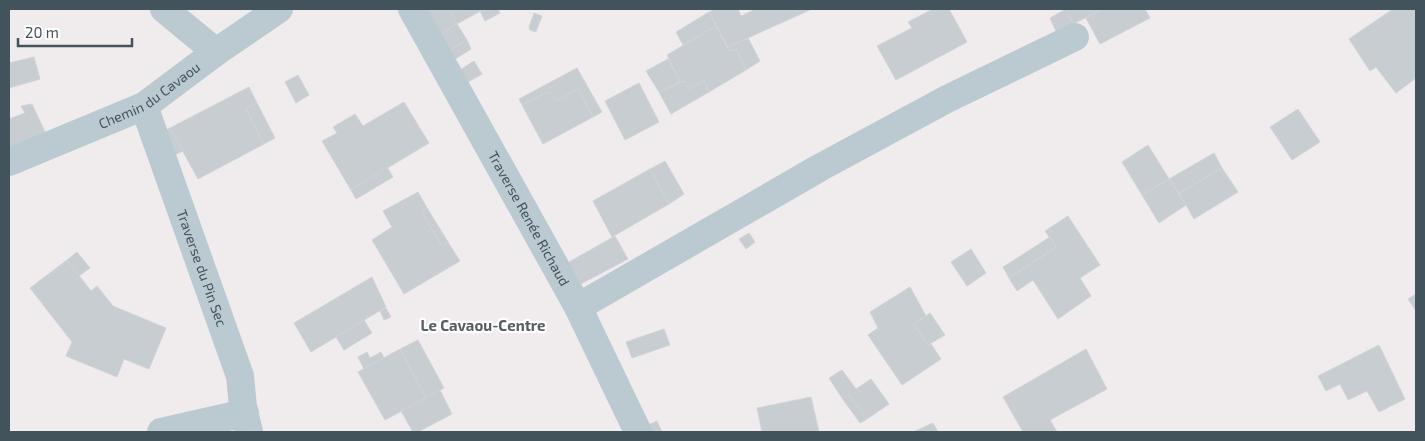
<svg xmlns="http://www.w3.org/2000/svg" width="1425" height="441" viewBox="0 0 1425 441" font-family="'Exo 2',sans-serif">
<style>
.building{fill:#c8cdd2;stroke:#d0d4d9}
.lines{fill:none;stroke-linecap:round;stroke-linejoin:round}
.minor{stroke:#bbcad1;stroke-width:28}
.labels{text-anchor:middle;stroke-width:4.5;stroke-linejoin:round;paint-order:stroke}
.street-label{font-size:14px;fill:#43535c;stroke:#fff}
.neighbourhood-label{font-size:15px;font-weight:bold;fill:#595e62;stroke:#fff}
</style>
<rect width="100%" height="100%" fill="#f0eced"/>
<g class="building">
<path d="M424,9h25l8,15 -17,11z"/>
<path d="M449,9h35l-27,15z"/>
<path d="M484,9h14l2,4 -15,8 -5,-10z"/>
<path d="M716,9h22l3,7 15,-7h56l-84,38 -19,-35z"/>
<path d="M933,9h16l18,33 -71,38 -19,-34 35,-18 -4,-6z"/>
<path d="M1066,9h37l-30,15z"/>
<path d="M1066,9l7,15 -16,9 -7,-15z"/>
<path d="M1103,9h42l5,9 -50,26 -14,-26z"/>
<path d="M1393,9h23v69l-20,15 -20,-26 -6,4 -21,-32z"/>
<path d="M709,12l7,14 -33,19 -7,-13z"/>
<path d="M534,13l8,3 -6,16 -6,-2 -1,-3z"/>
<path d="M457,24l10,16 -18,11 -9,-16z"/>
<path d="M716,26l13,25 7,-2 10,21 -37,22 -5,-11 -15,8 -5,-8 -4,1 -13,-27z"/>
<path d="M748,38l12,23 -14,9 -10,-21 -7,2 -1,-4z"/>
<path d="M467,40l4,9 -17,11 -5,-9z"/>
<path d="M34,57l6,22 -31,9v-25z"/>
<path d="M668,59l12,23 -21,10 -13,-21z"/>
<path d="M474,61l8,13 -14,8 -8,-12z"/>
<path d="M577,68l25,44 -9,5 -14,-28 -23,12 -6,-10 -28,14 -3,-6z"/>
<path d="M298,75l11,20 -13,8 -11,-21z"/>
<path d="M684,81l5,8 15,-8 5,11 -38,22 -12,-22z"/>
<path d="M639,83l20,39 -34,18 -20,-39z"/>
<path d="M249,87l8,16 -11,5 18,36 -66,35 -28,-51z"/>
<path d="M579,89l14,28 -50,27 -21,-39 28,-14 6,10z"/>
<path d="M404,102l25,41 -78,47 -29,-49 15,-8 -4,-6 22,-13 8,12z"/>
<path d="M257,103l18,35 -11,6 -18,-36z"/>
<path d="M32,104l13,28 -36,16v-29l16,-6 -4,-7z"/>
<path d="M1298,109l22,33 -28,18 -22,-33z"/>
<path d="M170,128l13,23 -11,5 -9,-24z"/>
<path d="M1148,145l21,34 -27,16 -20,-33z"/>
<path d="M1214,153l8,15 -43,25 -10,-14z"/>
<path d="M665,161l19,33 -15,10 -19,-35z"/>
<path d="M387,167l6,10 -37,22 -5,-9z"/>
<path d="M1222,168l16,24 -44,27 -15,-26z"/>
<path d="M650,169l19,35 -57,33 -19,-36z"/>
<path d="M1169,179l17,26 -27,18 -17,-28z"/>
<path d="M418,192l9,16 -6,3 21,35 6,-4 12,19 -56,33 -32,-54 20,-13 -9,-16z"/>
<path d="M427,208l21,34 -6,4 -21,-35z"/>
<path d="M1068,216l32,49 -20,13 11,18 -33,23 -25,-39 -16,11 -8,-13 47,-31 -11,-16z"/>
<path d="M749,233l6,9 -9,7 -7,-10z"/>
<path d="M615,236l13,23 -47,25 -12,-22z"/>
<path d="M1050,237l6,10 -47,31 -6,-11z"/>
<path d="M971,249l15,24 -19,13 -16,-24z"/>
<path d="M77,252l13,16 -11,8 -12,-16z"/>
<path d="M67,260l24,31 6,-5 16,20 53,22 -17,41 -25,-10 -7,18 -51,-21 6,-14 -42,-54z"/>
<path d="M372,277l14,30 -75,45 -17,-29z"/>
<path d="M910,287l16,29 -12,8 14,21 3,-1 10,15 -39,26 -34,-50 10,-7 -8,-16z"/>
<path d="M1416,294v17l-8,-12z"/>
<path d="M386,308l5,9 -7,3 -4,-9z"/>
<path d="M930,313l15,22 -17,10 -14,-21z"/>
<path d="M364,320l8,13 -28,17 -8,-13z"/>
<path d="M664,329l6,16 -38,13 -6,-16z"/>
<path d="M418,340l26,48 -18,10 -26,-49z"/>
<path d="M1379,345l26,54 -26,13 -12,-21 -19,9 -8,-16 -14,7 -8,-15z"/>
<path d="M400,349l26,49 -41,22 -27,-48z"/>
<path d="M1086,349l21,40 -57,31 7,12h-34l-20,-35z"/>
<path d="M367,352l3,6 11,-6 3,6 -20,11 -6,-12z"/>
<path d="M842,370l14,19 15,-10 18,25 -22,15 -18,-25 -7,4 -13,-20z"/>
<path d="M440,390l12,24 -34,18h-5l-12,-21z"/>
<path d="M849,394l18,25 -7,4 -18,-25z"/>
<path d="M811,397l8,35h-57l-5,-24z"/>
<path d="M657,421l5,11h-16l-3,-5z"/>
<path d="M933,423l5,9h-25z"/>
</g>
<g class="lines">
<g class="minor">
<path d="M164,9l52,43"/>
<path id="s1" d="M412,9l166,298 60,125"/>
<path id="s2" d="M144,106l96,270 3,31 6,25"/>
<path id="s3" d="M9,162l135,-56 72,-54 63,-43"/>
<path d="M578,307l243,-140 126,-68 128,-62"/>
<path d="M161,432l84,-19"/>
</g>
</g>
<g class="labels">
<g class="street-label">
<text dy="5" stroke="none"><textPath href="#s3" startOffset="156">Chemin du Cavaou</textPath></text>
<text dy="5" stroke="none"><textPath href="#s1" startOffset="240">Traverse Renée Richaud</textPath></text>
<text dy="5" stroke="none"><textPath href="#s2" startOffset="172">Traverse du Pin Sec</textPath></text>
</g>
<g class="neighbourhood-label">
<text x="483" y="331">Le Cavaou-Centre</text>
</g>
</g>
<rect width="1425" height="441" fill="none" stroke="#43535c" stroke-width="20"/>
<path d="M18 38v8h114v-8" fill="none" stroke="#43535c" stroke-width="2.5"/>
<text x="25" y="38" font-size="15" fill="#43535c" stroke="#ffffff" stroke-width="4" paint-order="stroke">20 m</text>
</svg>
